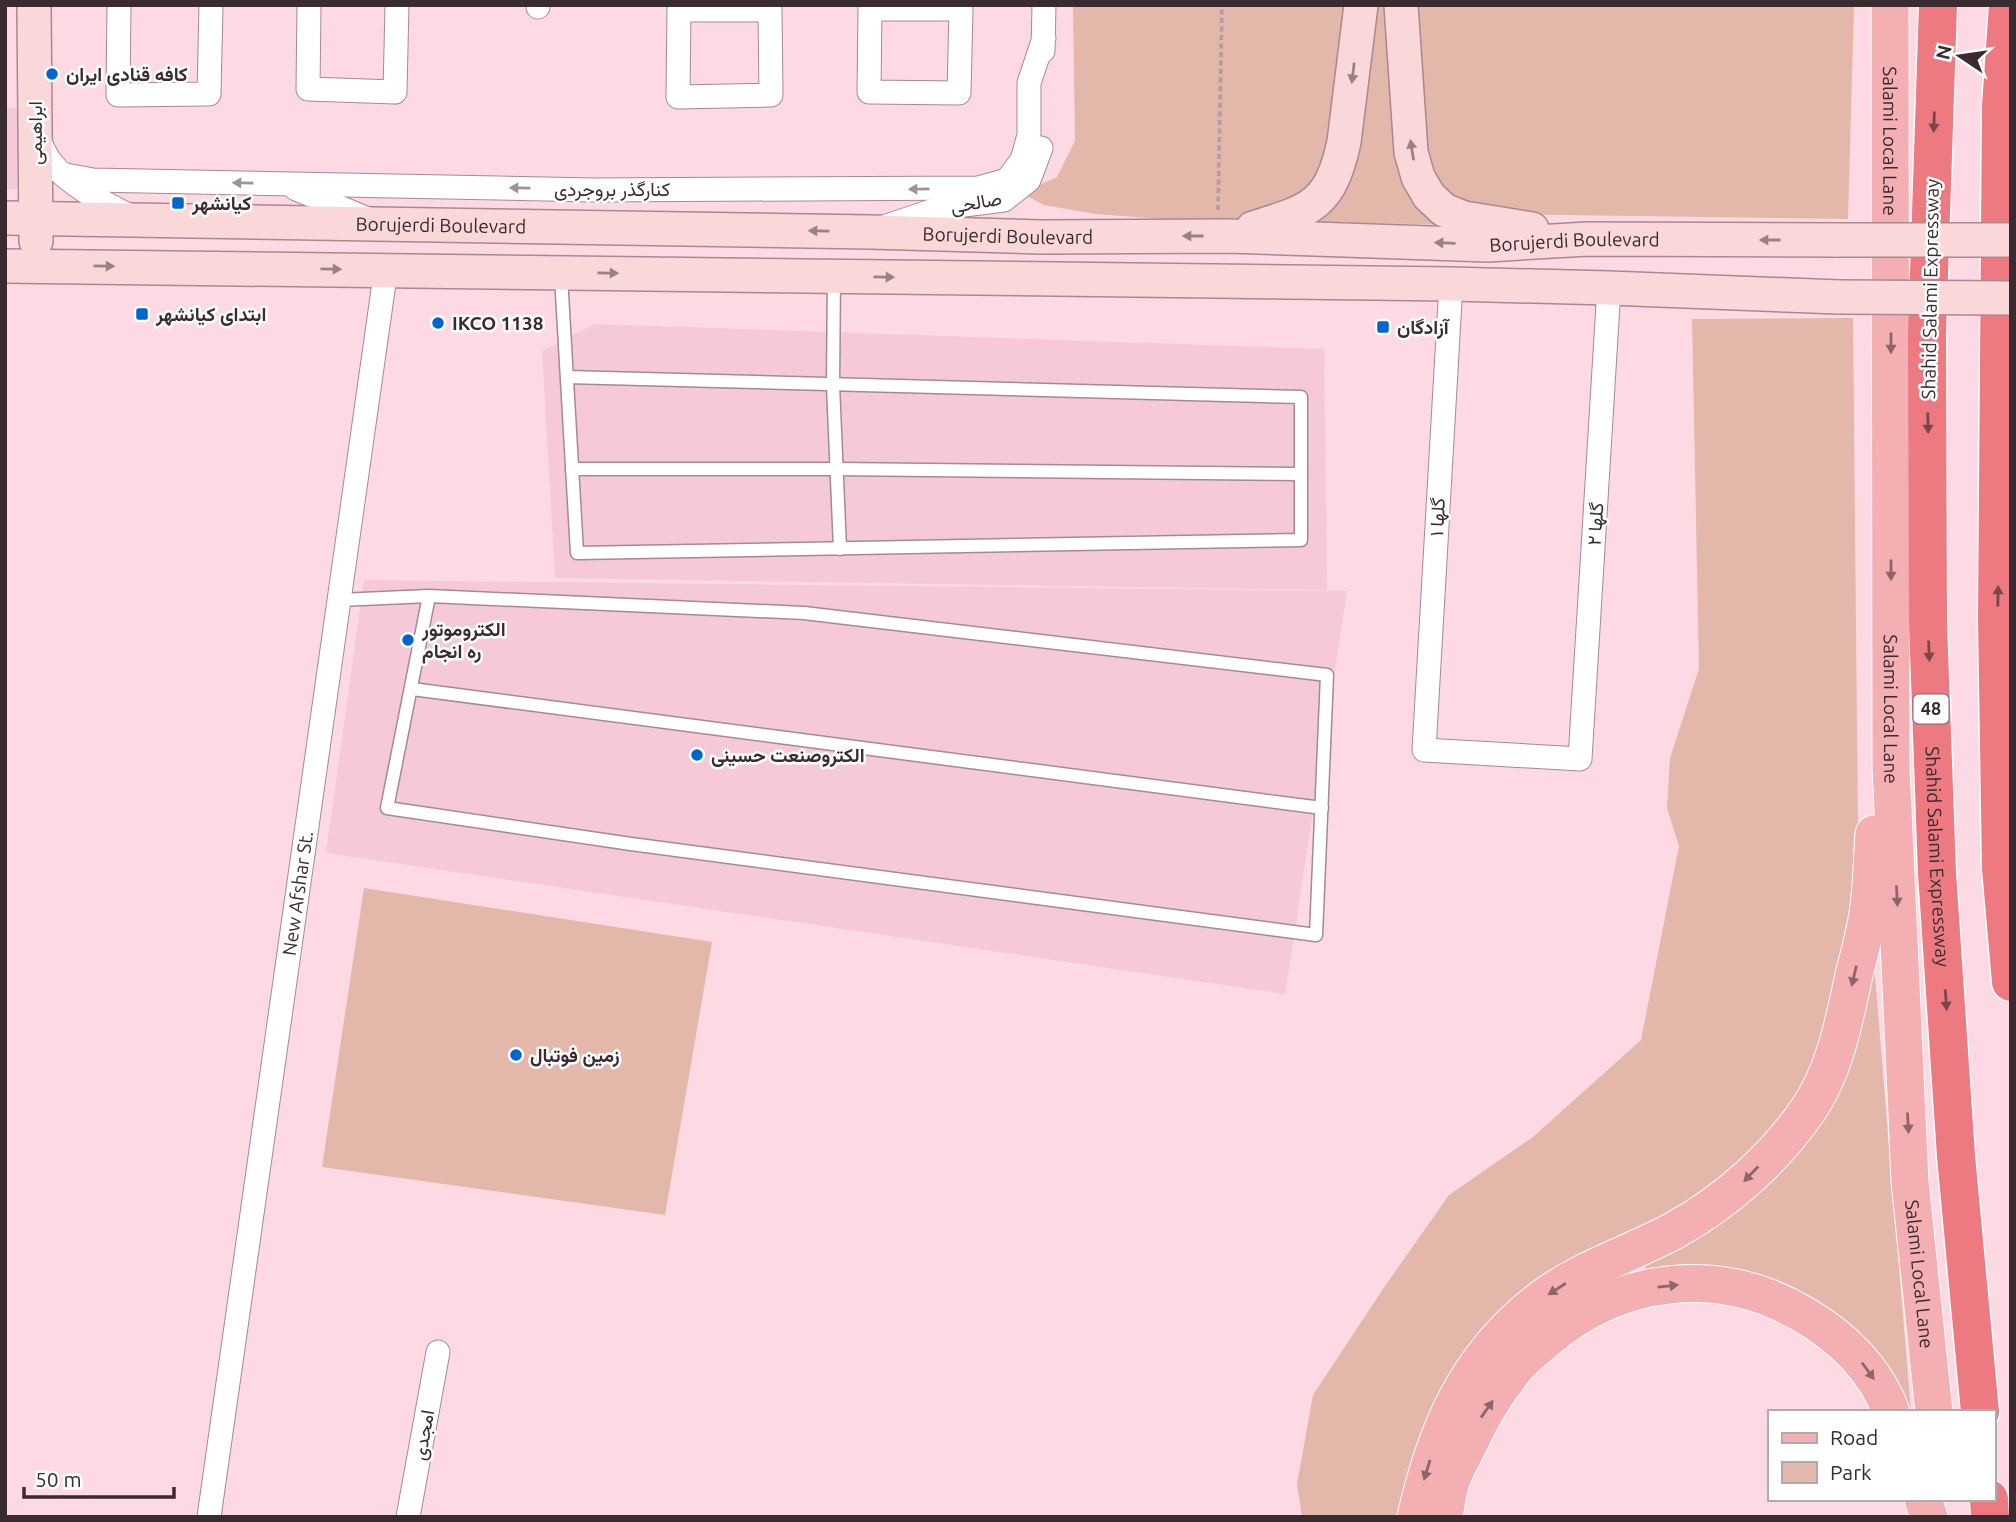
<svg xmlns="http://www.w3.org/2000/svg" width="2016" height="1522" viewBox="0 0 2016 1522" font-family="Ubuntu,Vazirmatn,sans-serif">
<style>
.built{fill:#f5c9d7}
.green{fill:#e3b7aa}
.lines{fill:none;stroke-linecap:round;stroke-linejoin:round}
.lane-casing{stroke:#a98892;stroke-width:15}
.street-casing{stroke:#a98892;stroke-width:25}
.secondary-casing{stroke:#a98892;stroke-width:36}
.primary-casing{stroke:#fff;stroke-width:39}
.highway-casing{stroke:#fff;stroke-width:41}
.path{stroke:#b69aa3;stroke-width:3.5;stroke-dasharray:5 3.5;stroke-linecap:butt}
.lane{stroke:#fff;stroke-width:12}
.street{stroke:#fff;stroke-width:23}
.secondary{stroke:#fad7d9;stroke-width:33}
.primary{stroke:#f4afb3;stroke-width:37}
.highway{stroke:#ed7a81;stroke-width:38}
.secondary-bridge-casing{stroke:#a98892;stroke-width:36;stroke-linecap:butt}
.secondary-bridge{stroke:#fad7d9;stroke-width:33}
.oneway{fill:#9a8184}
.oneway2{fill:#78474c}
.oneway3{fill:#9c9598}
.oneway4{fill:#8d666b}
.poi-dot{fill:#0065cd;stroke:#fff;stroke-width:2.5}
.labels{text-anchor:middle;stroke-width:5;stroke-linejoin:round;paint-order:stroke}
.shield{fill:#fff;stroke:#746b6e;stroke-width:2}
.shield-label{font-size:18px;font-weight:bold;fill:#392b30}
.poi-label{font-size:19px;font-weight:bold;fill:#392b30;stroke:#fff;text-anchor:start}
.street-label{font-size:19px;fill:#392b30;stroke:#fff}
</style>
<rect width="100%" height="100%" fill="#fdd9e4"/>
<g class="built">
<rect x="5" y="108" width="12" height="81"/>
<path d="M595,324l729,25 3,241 -772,-12 -13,-227z"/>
<path d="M364,580l983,11 -62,403 -959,-141z"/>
</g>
<g class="green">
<path d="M1073,5h277l-25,169 -59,45 -48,4 -123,-9 -51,-9 -22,-12 35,-16 18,-36z"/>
<path d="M1373,5h16l8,141 64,79 -143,-3 11,-12z"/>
<path d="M1415,5h439l-6,214 -358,-5 -37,-12 -27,-35z"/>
<path d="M1853,318l5,513 -17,164 -29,78 -40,55 -29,31 -21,18 -66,45 -251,295h-103l-5,-33 16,-89 70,-106 66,-94 84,-58 108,-97 38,-194 -12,-38 3,-50 29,-89 -7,-350z"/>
<path d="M364,888l348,54 -47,273 -343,-48z"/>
<path d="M1871,928l40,484h-5l-48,-70 -211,-67 -3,-16 131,-92z"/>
</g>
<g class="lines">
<defs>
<g id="lane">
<path d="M561,276l16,277 724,-13v-143l-734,-20"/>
<path d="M834,276l-1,109 7,164"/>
<path d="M572,469h264l465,5"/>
<path d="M339,600l90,-4 375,17 523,62 -11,260 -685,-91 -244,-36 42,-212"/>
<path d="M412,689l910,119"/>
</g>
<g id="street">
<path d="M119,5l-1,90 91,-1 2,-89"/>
<path d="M309,5l-1,84 87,3 2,-87"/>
<path d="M538,7v-2"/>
<path d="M870,9h91l-2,84 -90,-1z"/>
<path d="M679,10h91l1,85 -93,2z"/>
<path d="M1043,51l1,-46"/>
<path d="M37,137c5,8 8,17 13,24 18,24 56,43 82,56"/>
<path d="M66,175l27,5 501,10 384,-2 29,-8 15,-20 7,-25v-52l15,-45"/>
<path d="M296,189l72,30"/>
<path d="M884,227l56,-19 64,-8 25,-20 12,-32"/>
<path d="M1451,284l-27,466 156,9 29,-471"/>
<path id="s1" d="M209,1517l177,-1248"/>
<path d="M408,1517l30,-165"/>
</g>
<g id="secondary">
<path d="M34,5l2,236"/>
<path d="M1401,5l10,147 7,25 11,19 15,14 20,8 68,11"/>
<path id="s2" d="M5,218l865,14 171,5 188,-1 259,9 99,-6 251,1"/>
<path d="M1253,228c58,-18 77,-22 91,-86l17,-137"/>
<path d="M5,266l1446,18 158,4 230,9"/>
</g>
<g id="primary">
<path id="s3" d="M1890,5l1,761 19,416 24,230"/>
<path d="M1923,1499l6,18"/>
<path d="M1416,1517c19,-85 49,-157 119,-213 41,-34 94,-49 140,-74 51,-28 100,-72 133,-120 27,-39 36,-89 46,-135 5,-20 11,-41 14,-62 4,-26 4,-53 6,-79"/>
<path d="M1444,1517c2,-11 3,-22 6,-32 4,-15 13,-29 20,-43 12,-27 29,-54 48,-77 8,-9 19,-17 28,-25 73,-63 173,-76 258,-25 38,22 72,55 87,97"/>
</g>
<g id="highway">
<path id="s4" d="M1938,5l-11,328 1,290 9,250 19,283 24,256"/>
<path d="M2008,5l-7,101 -4,512 4,250 10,114"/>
<path d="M1989,1499l1,18"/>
</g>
</defs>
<use href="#lane" class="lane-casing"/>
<use href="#street" class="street-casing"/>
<use href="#secondary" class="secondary-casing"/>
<use href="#primary" class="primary-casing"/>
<use href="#highway" class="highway-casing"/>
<path class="path" d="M1218,210l4,-205"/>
<use href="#lane" class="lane"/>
<use href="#street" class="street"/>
<use href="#secondary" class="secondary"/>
<use href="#primary" class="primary"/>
<use href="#highway" class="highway"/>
<defs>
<g id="secondary-bridge">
<path d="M1838,240h173"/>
<path d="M1839,297l172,1"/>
</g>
</defs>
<use href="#secondary-bridge" class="secondary-bridge-casing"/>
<use href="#secondary-bridge" class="secondary-bridge"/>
</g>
<defs><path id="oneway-solid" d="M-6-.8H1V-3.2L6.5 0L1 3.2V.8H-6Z" transform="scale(1.75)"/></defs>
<g class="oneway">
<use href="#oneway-solid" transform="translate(1353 73) rotate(97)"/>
<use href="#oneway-solid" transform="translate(1412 150) rotate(-99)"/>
<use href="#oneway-solid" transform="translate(819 231) rotate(-179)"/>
<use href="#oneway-solid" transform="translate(1193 236) rotate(180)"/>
<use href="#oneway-solid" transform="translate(1770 240) rotate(-180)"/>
<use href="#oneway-solid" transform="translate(1445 243) rotate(-178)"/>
<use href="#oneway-solid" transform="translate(104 266) rotate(1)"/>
<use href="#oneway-solid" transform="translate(331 269) rotate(1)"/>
<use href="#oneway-solid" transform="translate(608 273) rotate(1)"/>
<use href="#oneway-solid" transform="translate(884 277) rotate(1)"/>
</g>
<g class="oneway2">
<use href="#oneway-solid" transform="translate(1934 122) rotate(92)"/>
<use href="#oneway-solid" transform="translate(1928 423) rotate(89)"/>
<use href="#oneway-solid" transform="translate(1998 596) rotate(-89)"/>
<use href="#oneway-solid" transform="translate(1929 651) rotate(88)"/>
<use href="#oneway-solid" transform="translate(1946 1000) rotate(86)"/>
</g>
<g class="oneway3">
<use href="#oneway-solid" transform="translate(243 183) rotate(-179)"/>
<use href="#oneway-solid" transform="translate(520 188) rotate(-179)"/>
<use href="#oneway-solid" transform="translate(919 189) rotate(179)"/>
</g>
<g class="oneway4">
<use href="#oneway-solid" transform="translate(1891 343) rotate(90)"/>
<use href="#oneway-solid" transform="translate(1891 570) rotate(90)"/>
<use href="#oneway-solid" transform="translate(1897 896) rotate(87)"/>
<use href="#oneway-solid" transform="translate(1854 976) rotate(103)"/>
<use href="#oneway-solid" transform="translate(1908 1123) rotate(87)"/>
<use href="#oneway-solid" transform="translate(1751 1174) rotate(134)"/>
<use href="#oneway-solid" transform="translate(1668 1286) rotate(-6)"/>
<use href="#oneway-solid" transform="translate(1557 1289) rotate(147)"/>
<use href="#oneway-solid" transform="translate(1868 1371) rotate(54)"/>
<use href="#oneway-solid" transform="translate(1487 1409) rotate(-55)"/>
<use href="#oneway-solid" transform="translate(1427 1470) rotate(107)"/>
</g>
<g class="poi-dot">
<circle cx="52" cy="74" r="7"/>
<rect x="171" y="196" width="14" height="14" rx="3.5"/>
<rect x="135" y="307" width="14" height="14" rx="3.5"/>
<circle cx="438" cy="323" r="7"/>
<rect x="1376" y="320" width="14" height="14" rx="3.5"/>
<circle cx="408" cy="640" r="7"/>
<circle cx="697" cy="755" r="7"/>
<circle cx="516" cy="1055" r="7"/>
</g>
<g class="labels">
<rect class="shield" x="1913.5" y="694.5" width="35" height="29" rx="5"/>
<g class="shield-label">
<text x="1931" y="715">48</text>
</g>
<g class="poi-label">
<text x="66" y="81">کافه قنادی ایران</text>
<text x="192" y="210">کیانشهر</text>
<text x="156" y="321">ابتدای کیانشهر</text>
<text x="452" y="330">IKCO 1138</text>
<text x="1397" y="334">آزادگان</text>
<text x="422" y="636">الکتروموتور<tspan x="422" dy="22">ره انجام</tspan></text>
<text x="711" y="762">الکتروصنعت حسینی</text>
<text x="530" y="1062">زمین فوتبال</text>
</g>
<g class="street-label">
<text transform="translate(35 133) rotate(-90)" y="7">ابراهیمی</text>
<text dy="7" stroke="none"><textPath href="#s3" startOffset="136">Salami Local Lane</textPath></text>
<text x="612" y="196">کنارگذر بروجردی</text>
<text transform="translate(976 202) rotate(-10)" y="7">صالحی</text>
<text dy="7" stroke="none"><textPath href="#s2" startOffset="436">Borujerdi Boulevard</textPath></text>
<text dy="7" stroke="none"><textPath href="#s2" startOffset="1003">Borujerdi Boulevard</textPath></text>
<text dy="7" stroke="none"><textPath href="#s2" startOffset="1570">Borujerdi Boulevard</textPath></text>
<text transform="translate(1930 289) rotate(-89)" y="7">Shahid Salami Expressway</text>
<text transform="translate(1437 517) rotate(-87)" y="7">گلها ۱</text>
<text transform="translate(1595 524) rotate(-86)" y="7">گلها ۲</text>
<text dy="7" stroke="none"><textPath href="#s3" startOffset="704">Salami Local Lane</textPath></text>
<text dy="7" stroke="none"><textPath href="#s4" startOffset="852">Shahid Salami Expressway</textPath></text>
<text dy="7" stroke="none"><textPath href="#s1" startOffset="630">New Afshar St.</textPath></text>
<text dy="7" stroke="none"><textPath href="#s3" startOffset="1270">Salami Local Lane</textPath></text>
<text transform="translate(423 1435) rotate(-80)" y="7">امجدی</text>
</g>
</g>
<rect width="2016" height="1522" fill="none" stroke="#392b30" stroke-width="14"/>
<rect x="1768" y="1410" width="228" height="91" fill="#ffffff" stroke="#b0aaac" stroke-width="2"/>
<rect x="1782" y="1433" width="35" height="10" fill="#f4afb3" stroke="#b0aaac" stroke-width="2"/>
<text x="1830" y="1445" font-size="21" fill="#392b30">Road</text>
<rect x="1782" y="1462" width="35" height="21" fill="#e3b7aa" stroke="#b0aaac" stroke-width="2"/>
<text x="1830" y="1480" font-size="21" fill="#392b30">Park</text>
<g transform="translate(1960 56) rotate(283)" stroke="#ffffff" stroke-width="5" paint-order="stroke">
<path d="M0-5L12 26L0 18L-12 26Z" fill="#392b30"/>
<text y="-10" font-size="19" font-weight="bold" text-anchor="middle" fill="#392b30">N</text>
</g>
<path d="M24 1487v10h150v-10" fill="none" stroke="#392b30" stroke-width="3.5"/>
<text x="35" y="1487" font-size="21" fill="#392b30" stroke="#ffffff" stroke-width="5" paint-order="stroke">50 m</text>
</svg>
